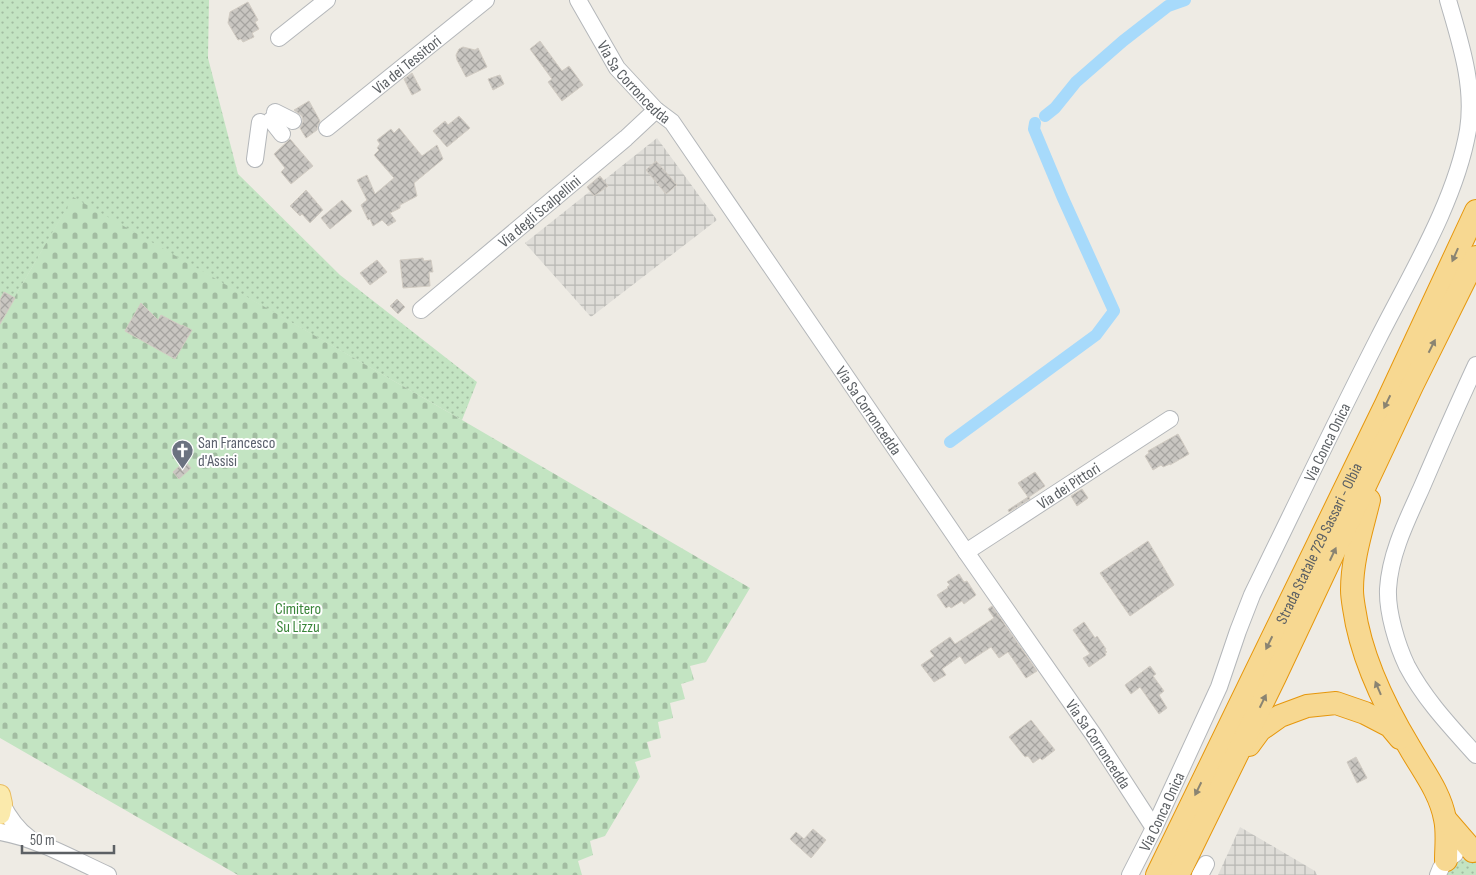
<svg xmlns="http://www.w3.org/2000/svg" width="1476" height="875" viewBox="0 0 1476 875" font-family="'Sofia Sans Condensed',sans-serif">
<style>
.industrial{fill:url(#industrial-grid)}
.grass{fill:url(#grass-dots)}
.cemetery{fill:url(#cemetery-stones)}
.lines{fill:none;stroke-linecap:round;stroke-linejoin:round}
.canal{stroke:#a7dafb;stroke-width:12}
.building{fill:url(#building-cross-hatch);stroke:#d2ccc3}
.minor-casing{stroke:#b4b7ba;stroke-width:18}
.major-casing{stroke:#eabd61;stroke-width:22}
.highway-casing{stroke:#e6970c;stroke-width:24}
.minor{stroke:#fff;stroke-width:16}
.major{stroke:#fbeaac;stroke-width:20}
.highway{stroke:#f7d891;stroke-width:22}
.oneway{fill:#8a8472}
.labels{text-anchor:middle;stroke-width:4;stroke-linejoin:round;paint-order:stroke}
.street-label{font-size:16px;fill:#5c6064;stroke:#fff}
.worship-label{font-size:16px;fill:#5b616d;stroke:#fff;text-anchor:start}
.park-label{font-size:16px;fill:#3a853a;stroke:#fff}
</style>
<defs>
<pattern id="industrial-grid" width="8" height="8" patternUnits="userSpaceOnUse" patternTransform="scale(1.25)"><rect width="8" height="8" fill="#dfddd8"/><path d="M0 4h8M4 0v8" fill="none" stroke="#b8b7b3"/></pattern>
<pattern id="grass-dots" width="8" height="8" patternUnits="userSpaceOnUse" patternTransform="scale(1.25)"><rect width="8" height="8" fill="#c3e4c2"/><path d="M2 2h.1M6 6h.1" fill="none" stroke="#a2bca1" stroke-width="1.8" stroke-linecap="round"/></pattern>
<pattern id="cemetery-stones" width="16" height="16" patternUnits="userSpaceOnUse" patternTransform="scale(1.25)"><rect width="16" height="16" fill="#c3e4c2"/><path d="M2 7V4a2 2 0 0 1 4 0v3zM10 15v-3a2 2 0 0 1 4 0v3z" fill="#a2bca1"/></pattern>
<pattern id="building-cross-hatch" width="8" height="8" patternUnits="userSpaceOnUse" patternTransform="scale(1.25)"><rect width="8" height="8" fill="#c9c6c1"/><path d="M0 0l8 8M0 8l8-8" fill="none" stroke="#a6a4a0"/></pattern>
</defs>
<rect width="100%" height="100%" fill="#eeebe4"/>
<g class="industrial">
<path d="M657,138l60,82 -126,97 -66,-74z"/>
<path d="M1240,827l75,44 2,4h-99z"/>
</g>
<g class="grass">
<path d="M0,0h209l-1,58 30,116 102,101 137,107 -15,38 -389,-222 -73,124z"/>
<path d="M1469,858l7,2v15h-30c4,-11 13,-15 23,-17z"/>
</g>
<path class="cemetery" d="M73,197l389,223 288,168 -44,74 -16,4 4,14 -13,4 4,15 -15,4 3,15 -15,4 3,16 -14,4 4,15 -16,5 5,15 -35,59 -15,5 3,14 -15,6 4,14h-344l-238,-137v-416z"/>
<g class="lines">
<g class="canal">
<path d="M1045,116l10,-8 21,-26 47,-41 45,-35 17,-6"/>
<path d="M950,442l146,-107 18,-24 -52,-115 -28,-67 1,-6"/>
</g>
</g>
<g class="building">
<path d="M248,2l10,18 -3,2 4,7 -7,4 2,4 -11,5 -2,-3 -3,1 -10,-17 2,-11z"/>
<path d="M540,41l22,30 7,-5 14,19 -21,16 -14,-19 4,-3 -22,-30z"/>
<path d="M463,47l12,3 3,-2 9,19 -21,10 -9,-17 -1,-5 3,-6z"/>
<path d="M412,73l9,17 -9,5 -8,-16z"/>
<path d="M500,75l4,9 -11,6 -5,-11z"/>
<path d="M309,101l11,20 -2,4 -1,5 -11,8 -6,-10 3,-7 -1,-5 -8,-6z"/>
<path d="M459,116l11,12 -23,19 -14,-16 12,-10 3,4z"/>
<path d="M399,128l23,28 15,-11 6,14 -29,24 3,13 -17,9v3l-10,5 6,8 -8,5 -6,-6 -9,6 -3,-7 -2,1 -7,-15 6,-5 -10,-20 10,-5 8,19 19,-16 -20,-23 5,-5 -2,-2 3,-4 -3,-4 14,-11 3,4z"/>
<path d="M290,139l23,27 -22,18 -10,-12 4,-4 -11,-14z"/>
<path d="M656,161l21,24 -11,9 -20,-24z"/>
<path d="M600,176l8,10 -14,10 -7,-9z"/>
<path d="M306,190l17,20 -13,13 -8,-9 -2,2 -10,-10z"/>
<path d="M342,200l10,11 -22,18 -9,-11z"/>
<path d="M423,258l1,3 7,-1 2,12h-4l1,14 -27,2 -3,-28z"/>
<path d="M377,260l10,12 -17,13 -10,-12z"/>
<path d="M4,292l11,6 -15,26v-24z"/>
<path d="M397,299l8,8 -7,7 -8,-8z"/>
<path d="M141,303l17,17 3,-5 21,11v-1l10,5 -17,29 -50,-28z"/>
<path d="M1178,434l11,20 -19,11v-1l-7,3 -2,-2 -8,5 -8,-14 4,-3 -1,-2z"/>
<path d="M185,461l6,7 -12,11 -6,-7z"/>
<path d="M1035,472l10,14 -16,11 1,2 -21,13 -1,-2 20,-13 -10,-14z"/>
<path d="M1082,489l6,9 -11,8 -6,-10z"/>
<path d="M1148,541l26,44 -44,31 -30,-43z"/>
<path d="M959,574l5,8 3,-1 9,14 -12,9 -2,-3 -11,7 -2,-2 -3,2 -9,-13 11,-7 -1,-1 3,-2 -3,-3z"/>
<path d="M992,606l45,65 -11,7 -18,-26 -9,6 -8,-11 -26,17 -5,-8 -18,13 4,6 -12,7 -13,-17 13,-9 -4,-5 20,-14 5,7 39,-26 -6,-9z"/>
<path d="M1084,622l11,16 2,-2 9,13 -1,1 2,2 -2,1 1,2 -17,12 -6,-9 7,-4 -17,-24z"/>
<path d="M1150,666l6,8 -3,2 11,15 -5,4 8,13 -8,6 -19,-27 -9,7 -6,-9z"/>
<path d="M1031,720l24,30 -13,10 -2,-2 -7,5 -5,-7 -3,1 -16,-20z"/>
<path d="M1356,757l11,21 -10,5 -10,-21z"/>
<path d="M813,829l13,11 -15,18 -21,-19 6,-7 8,7z"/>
</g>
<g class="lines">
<defs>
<g id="minor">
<path id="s1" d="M578,0l39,68 39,42 16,12 294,430 127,182 61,94"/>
<path d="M279,38l48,-38"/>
<path d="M275,112l18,9"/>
<path d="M271,120l11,14"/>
<path id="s2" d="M327,128l159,-128"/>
<path d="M255,159l5,-37"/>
<path id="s3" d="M421,310l205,-172 30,-28"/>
<path d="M1476,365c-19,41 -37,82 -55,124 -14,31 -31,65 -33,100 -1,23 9,56 19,77 18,34 44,61 69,89"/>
<path id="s4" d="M966,552l204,-133"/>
<path d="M2,804c7,14 15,25 27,34"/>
<path d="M0,832c36,6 75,28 108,43"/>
<path id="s5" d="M1130,875l24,-47 65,-141 19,-56 14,-36c42,-86 83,-172 127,-258 32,-63 77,-137 89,-207 7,-45 -8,-88 -20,-130"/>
<path d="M1200,875l6,-11"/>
<path d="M1438,875c3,-10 8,-16 17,-21"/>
</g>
<path id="major" d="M0,795l2,9 -2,10"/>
<g id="highway">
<path d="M1369,500c-7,29 -17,59 -17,90 0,6 1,12 2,18 7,50 30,97 56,140 13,23 30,44 35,71 3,13 1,28 1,41"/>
<path d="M1249,745l11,-15 20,-14 27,-10 29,-3 29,10 25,13 10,12"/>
<path d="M1446,820l27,31"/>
<path id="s6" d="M1157,875l229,-471 90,-193"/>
<path d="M1178,875l97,-198 137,-291 64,-129"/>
</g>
</defs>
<use href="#minor" class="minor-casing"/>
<use href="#major" class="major-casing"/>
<use href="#highway" class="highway-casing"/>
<use href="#minor" class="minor"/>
<use href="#major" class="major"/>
<use href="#highway" class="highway"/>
</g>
<defs><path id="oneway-solid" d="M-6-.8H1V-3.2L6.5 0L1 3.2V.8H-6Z" transform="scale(1.25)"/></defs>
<g class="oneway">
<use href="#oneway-solid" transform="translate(1455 255) rotate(114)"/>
<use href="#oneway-solid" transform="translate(1432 346) rotate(-63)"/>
<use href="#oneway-solid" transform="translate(1387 402) rotate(116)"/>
<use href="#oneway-solid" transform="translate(1333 554) rotate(-65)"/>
<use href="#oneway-solid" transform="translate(1269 643) rotate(116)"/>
<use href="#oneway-solid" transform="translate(1378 688) rotate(-113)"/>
<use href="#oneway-solid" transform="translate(1263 701) rotate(-64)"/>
<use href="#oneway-solid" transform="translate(1198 789) rotate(116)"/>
</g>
<defs>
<symbol id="church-pin" viewBox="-11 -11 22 30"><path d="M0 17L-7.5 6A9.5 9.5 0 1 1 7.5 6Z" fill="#6b7280" stroke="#fff"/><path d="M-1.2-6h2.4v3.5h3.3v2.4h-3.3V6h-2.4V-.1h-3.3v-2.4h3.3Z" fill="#fff"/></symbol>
</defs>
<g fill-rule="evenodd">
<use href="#church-pin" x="170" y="438" width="25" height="34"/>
</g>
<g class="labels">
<g class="street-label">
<text dy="6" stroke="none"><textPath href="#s2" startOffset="102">Via dei Tessitori</textPath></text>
<text dy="6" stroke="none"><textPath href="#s1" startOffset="100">Via Sa Corroncedda</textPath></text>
<text dy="6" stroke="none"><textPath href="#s3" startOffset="154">Via degli Scalpellini</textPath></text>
<text dy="6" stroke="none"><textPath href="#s1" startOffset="505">Via Sa Corroncedda</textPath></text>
<text dy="6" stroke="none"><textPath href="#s5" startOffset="476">Via Conca Onica</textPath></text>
<text dy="6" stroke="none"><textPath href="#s4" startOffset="122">Via dei Pittori</textPath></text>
<text dy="6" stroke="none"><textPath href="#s6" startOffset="369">Strada Statale 729 Sassari - Olbia</textPath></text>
<text dy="6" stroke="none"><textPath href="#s1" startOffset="910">Via Sa Corroncedda</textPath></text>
<text dy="6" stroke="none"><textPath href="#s5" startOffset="71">Via Conca Onica</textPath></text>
</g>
<g class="worship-label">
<text x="198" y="448">San Francesco<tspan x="198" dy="18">d'Assisi</tspan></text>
</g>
<g class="park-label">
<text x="298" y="614">Cimitero<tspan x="298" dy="18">Su Lizzu</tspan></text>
</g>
</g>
<path d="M22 845v8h92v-8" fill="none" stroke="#5c6064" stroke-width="2.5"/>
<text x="30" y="845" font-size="15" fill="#5c6064" stroke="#ffffff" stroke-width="4" paint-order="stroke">50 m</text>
</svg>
